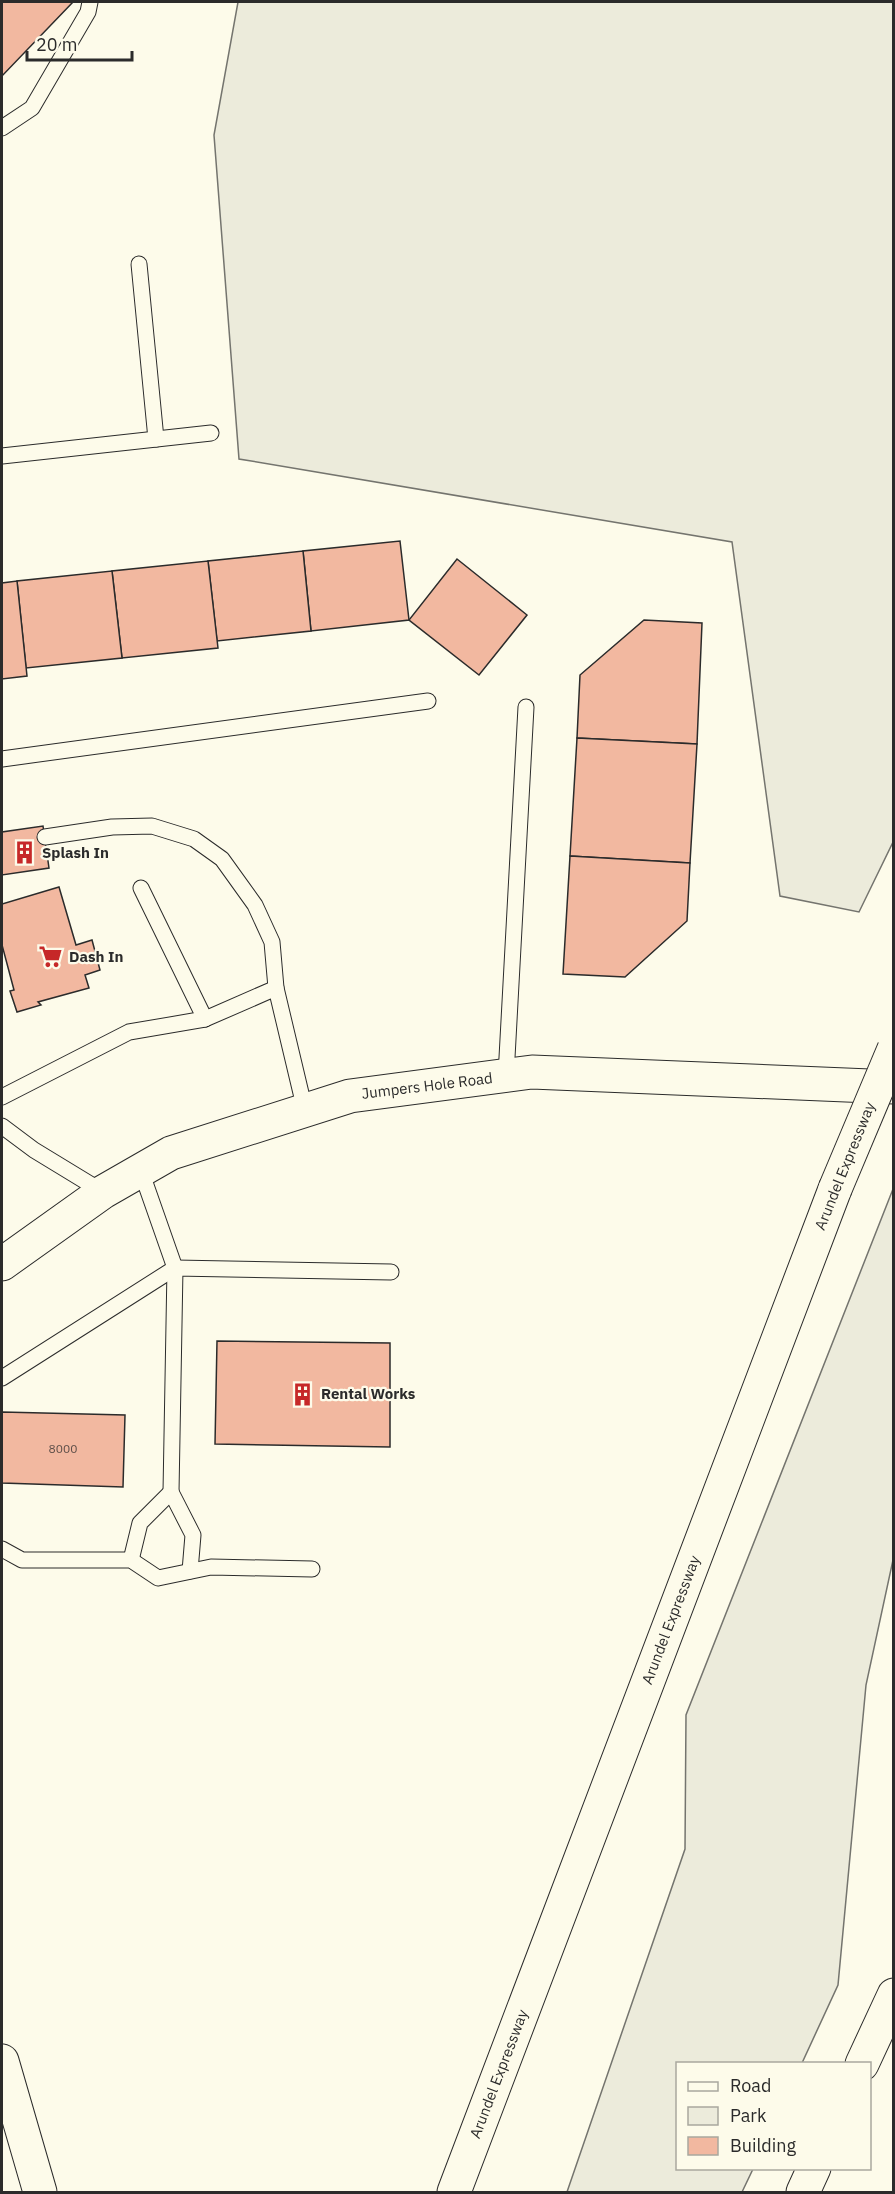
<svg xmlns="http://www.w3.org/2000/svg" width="895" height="2194" viewBox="0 0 895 2194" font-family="'IBM Plex Sans',sans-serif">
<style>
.green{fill:#ecebdb;stroke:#74746e;stroke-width:1.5}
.building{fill:#f2b8a0;stroke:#2b2b2b;stroke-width:1.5}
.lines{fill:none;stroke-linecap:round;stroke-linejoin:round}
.service-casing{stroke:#2b2b2b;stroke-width:17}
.secondary-casing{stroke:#2b2b2b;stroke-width:35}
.motorway-casing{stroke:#2b2b2b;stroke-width:35}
.service{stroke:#fdfbea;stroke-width:15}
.secondary{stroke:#fdfbea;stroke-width:33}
.motorway{stroke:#fdfbea;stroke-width:33}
.motorway-bridge-casing{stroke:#2b2b2b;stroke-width:35;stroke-linecap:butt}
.motorway-bridge{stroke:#fdfbea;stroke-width:33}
.labels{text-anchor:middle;stroke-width:4.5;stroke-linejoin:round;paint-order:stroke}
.number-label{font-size:12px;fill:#5d4e48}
.poi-label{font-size:15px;font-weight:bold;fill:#2b2b2b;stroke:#fdfbea;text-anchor:start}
.street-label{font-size:15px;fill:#2b2b2b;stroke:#fdfbea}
</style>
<rect width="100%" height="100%" fill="#fdfbea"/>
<g class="green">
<path d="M238,2h655l1,838 -35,72 -79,-16 -48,-354 -493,-83 -25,-324z"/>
<path d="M893,1189v371l-27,125 -28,300 -36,78 -124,1v104l75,1 -11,23h-175l118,-343 1,-134z"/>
</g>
<g class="building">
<path d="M2,2h71l-71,74z"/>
<path d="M400,541l9,79 -98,11 -8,-80z"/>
<path d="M303,551l8,80 -94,10 -9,-80z"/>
<path d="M457,559l70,56 -48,60 -70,-55z"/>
<path d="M208,561l10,87 -96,10 -10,-87z"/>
<path d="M112,571l10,87 -96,10 -9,-87z"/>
<path d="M17,581l10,95 -25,3v-96z"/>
<path d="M644,620l58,3 -5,121 -120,-6 3,-63z"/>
<path d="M577,738l120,6 -7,119 -120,-7z"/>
<path d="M43,826l6,42 -47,7v-43z"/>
<path d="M570,856l120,7 -3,58 -62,56 -62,-3z"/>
<path d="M59,887l17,58 16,-5 8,30 -15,5 4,13 -51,14 3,3 -24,7 -7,-21 4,-1 -12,-45v-41z"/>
<path d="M217,1341l173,2v104l-175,-3z"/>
<path d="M2,1412l123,3 -2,72 -121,-4z"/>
</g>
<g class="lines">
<defs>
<g id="service">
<path d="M2,128l30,-20 56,-96 2,-10"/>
<path d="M139,264l17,175"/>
<path d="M2,456l209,-23"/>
<path d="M2,759l426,-58"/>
<path d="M45,837l67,-10 40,-1 42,13 28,20 33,46 17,37 4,46"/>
<path d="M141,888l64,131"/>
<path d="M506,1076l20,-369"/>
<path d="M2,1097l127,-65 76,-13 71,-31 29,122"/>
<path d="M2,1126l32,24 69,42"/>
<path d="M2,1378l173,-110 -34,-97"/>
<path d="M171,1492l4,-224 216,4"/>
<path d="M2,1549l20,11h109l27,18 53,-11 101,2"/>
<path d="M131,1560l9,-37 31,-31 22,43 -3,36"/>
</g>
<g id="secondary">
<path d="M2,1264l101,-72 68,-39 179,-57 182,-24 362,15"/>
<path d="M2,2061l38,131"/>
</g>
<g id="motorway">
<path d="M862,2064l32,-69"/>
<path d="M454,2192l381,-1003"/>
<path d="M803,2192l11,-24"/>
</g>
</defs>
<use href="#service" class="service-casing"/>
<use href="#secondary" class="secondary-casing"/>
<use href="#motorway" class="motorway-casing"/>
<use href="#service" class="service"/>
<use href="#secondary" class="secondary"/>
<use href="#motorway" class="motorway"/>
<defs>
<path id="motorway-bridge" d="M835,1189l59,-140"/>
</defs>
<use href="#motorway-bridge" class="motorway-bridge-casing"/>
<use href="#motorway-bridge" class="motorway-bridge"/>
</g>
<defs>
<symbol id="building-bare" viewBox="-9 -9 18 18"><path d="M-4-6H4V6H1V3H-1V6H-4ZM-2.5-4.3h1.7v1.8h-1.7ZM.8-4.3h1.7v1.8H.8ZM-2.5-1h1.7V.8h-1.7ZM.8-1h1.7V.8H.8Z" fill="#c62828" stroke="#fdfbea" stroke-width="2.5" paint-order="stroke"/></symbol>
<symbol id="supermarket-bare" viewBox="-9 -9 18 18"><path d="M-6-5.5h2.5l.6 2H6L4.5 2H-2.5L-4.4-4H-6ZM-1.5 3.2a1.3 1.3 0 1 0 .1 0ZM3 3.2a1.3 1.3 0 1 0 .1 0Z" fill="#c62828" stroke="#fdfbea" stroke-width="2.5" paint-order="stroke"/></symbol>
</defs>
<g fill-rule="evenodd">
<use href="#building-bare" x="8" y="836" width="33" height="33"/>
<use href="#supermarket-bare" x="34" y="940" width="33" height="33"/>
<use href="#building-bare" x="286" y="1378" width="33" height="33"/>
</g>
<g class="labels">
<g class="number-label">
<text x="63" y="1453">8000</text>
</g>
<g class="poi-label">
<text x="42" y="858">Splash In</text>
<text x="69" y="962">Dash In</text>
<text x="321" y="1399">Rental Works</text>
</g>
<g class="street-label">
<text transform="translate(427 1086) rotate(-7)" y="5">Jumpers Hole Road</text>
<text transform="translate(845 1166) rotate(-68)" y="5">Arundel Expressway</text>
<text transform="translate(671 1620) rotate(-69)" y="5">Arundel Expressway</text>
<text transform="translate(499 2074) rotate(-69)" y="5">Arundel Expressway</text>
</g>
</g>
<rect width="895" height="2194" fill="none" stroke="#2b2b2b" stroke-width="6"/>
<rect x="676" y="2062" width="195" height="108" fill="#fdfbea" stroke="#a9a89e" stroke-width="1.5"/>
<rect x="688" y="2082" width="30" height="9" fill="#fdfbea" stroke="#a9a89e" stroke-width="1.5"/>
<text x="730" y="2092" font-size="18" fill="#2b2b2b">Road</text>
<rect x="688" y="2107" width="30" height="18" fill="#ecebdb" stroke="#a9a89e" stroke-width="1.5"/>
<text x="730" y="2122" font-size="18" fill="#2b2b2b">Park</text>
<rect x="688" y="2137" width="30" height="18" fill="#f2b8a0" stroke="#a9a89e" stroke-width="1.5"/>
<text x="730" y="2152" font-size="18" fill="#2b2b2b">Building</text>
<path d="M27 51v9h105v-9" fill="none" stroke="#2b2b2b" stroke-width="3"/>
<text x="36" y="51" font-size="18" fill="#2b2b2b" stroke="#fdfbea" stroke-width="4.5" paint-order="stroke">20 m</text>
</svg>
